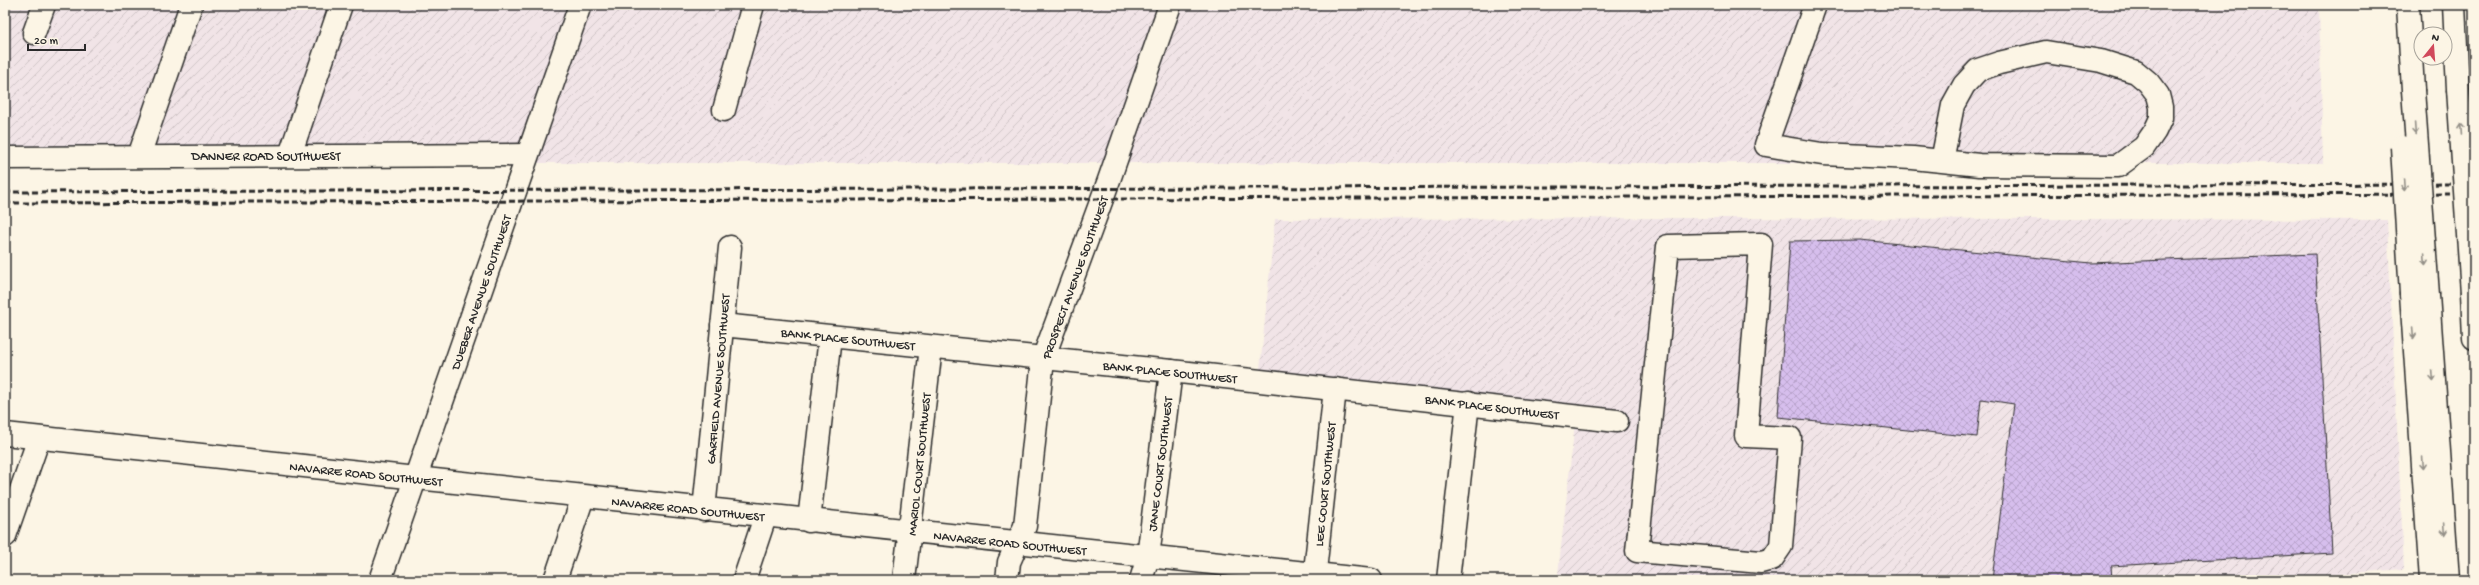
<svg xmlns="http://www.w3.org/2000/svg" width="2479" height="585" viewBox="0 0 2479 585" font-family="'Gochi Hand',sans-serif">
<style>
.industrial{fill:url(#industrial-furrows)}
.building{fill:url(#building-cross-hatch);stroke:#2b2b2b}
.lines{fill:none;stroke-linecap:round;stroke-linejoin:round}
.minor-casing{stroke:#2b2b2b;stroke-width:25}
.highway-casing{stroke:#2b2b2b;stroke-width:25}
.minor{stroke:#fcf5e5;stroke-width:22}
.highway{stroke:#fcf5e5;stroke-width:22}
.rail{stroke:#2b2b2b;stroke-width:3;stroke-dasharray:6 3;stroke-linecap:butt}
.highway-bridge-casing{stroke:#2b2b2b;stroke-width:25;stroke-linecap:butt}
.highway-bridge{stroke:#fcf5e5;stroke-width:22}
.oneway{stroke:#949088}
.labels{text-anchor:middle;stroke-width:3;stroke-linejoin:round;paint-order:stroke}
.street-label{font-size:13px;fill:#2b2b2b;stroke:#fcf5e5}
</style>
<defs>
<pattern id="industrial-furrows" width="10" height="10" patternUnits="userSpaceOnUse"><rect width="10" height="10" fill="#f1e4e7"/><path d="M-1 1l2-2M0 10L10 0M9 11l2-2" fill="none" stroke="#cfc4c6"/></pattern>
<pattern id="building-cross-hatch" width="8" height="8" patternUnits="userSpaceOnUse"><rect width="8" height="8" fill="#d6beed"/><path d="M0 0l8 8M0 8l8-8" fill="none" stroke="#b8a3cb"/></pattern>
</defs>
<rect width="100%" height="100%" fill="#fcf5e5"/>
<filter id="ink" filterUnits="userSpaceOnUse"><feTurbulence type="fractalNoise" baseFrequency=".025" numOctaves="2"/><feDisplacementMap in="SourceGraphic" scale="8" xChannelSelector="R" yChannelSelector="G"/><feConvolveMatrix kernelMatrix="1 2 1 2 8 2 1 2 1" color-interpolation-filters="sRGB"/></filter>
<g filter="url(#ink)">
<g class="industrial">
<path d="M5,5h2314l4,158h-2318z"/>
<path d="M1719,218l668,2 17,349 -144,11h-652l-50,-6 19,-169 -317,-36 15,-150z"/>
</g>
<path class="building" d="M1860,240l231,23 224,-9 17,299 -221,13 1,14h-120l22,-176 -33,-5 -4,38 -199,-20 12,-176z"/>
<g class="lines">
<defs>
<g id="minor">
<path d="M1815,5l-49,140 56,9 91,4 29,3 37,4 139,1 26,-19 11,-16 6,-13v-11l-3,-12 -10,-13 -12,-10 -35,-11 -55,-9 -47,11 -21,7 -14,15 -11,20 -11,56"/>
<path d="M34,33l10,-28"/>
<path d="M724,110l29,-105"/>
<path d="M290,155l51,-150"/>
<path d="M139,156l52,-151"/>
<path d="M5,158l522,-3"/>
<path d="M1761,244l-15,192 44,2 -9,108 -9,13 -11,3 -124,-11 31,-305z"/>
<path d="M722,325l449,46 446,50"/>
<path d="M5,434l1366,146"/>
<path d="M704,510l26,-263"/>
<path d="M809,521l21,-184"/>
<path d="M5,536l34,-98"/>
<path d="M380,580l200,-575"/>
<path d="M555,580l28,-83"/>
<path d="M744,580l21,-63"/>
<path d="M904,580l27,-233"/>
<path d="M1007,580l2,-18 16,-36 18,-167 66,-179 61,-175"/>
<path d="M1141,580l7,-23 23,-186"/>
<path d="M1314,580l21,-191"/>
<path d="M1448,580l20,-177"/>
</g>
<g id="highway">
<path d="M2408,5l5,85"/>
<path d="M2454,5l4,84"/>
<path d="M2472,293l2,45"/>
<path d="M2411,294l20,286"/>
<path d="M2428,295l20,285"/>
</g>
</defs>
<use href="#minor" class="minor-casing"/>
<use href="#highway" class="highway-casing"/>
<use href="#minor" class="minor"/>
<use href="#highway" class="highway"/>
<g class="rail">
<path d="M5,192l2469,-8"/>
<path d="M5,203l2469,-9"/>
</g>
<defs>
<g id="highway-bridge">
<path d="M2458,89l14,204"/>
<path d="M2413,90l15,205"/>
<path d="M2402,147l9,147"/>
</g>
</defs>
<use href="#highway-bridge" class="highway-bridge-casing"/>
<use href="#highway-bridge" class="highway-bridge"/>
</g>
<defs><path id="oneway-shaft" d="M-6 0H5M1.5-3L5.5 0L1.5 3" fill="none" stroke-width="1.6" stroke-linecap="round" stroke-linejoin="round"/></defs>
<g class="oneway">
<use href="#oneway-shaft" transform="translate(2415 129) rotate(86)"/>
<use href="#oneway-shaft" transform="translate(2461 129) rotate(-94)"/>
<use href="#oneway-shaft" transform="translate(2404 185) rotate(86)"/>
<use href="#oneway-shaft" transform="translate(2425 259) rotate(86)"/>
<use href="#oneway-shaft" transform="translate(2413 333) rotate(86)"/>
<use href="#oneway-shaft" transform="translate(2433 376) rotate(86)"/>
<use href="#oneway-shaft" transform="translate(2423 463) rotate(86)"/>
<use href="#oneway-shaft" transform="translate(2444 529) rotate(86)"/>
</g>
</g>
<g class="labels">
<g class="street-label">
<text x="266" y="160">DANNER ROAD SOUTHWEST</text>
<text transform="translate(1074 277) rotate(-70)" y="5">PROSPECT AVENUE SOUTHWEST</text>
<text transform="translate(480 292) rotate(-71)" y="5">DUEBER AVENUE SOUTHWEST</text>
<text transform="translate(848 338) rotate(6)" y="5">BANK PLACE SOUTHWEST</text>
<text transform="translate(1170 371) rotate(6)" y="5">BANK PLACE SOUTHWEST</text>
<text transform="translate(717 379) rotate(-85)" y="5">GARFIELD AVENUE SOUTHWEST</text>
<text transform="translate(1492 406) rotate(7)" y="5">BANK PLACE SOUTHWEST</text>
<text transform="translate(918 464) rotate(-84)" y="5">MARIOL COURT SOUTHWEST</text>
<text transform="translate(1159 464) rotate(-83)" y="5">JANE COURT SOUTHWEST</text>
<text transform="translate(366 473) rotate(6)" y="5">NAVARRE ROAD SOUTHWEST</text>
<text transform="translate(1324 484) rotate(-84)" y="5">LEE COURT SOUTHWEST</text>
<text transform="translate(688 508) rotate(6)" y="5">NAVARRE ROAD SOUTHWEST</text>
<text transform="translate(1010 542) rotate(6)" y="5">NAVARRE ROAD SOUTHWEST</text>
</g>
</g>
<rect width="2479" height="585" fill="none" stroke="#fcf5e5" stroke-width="20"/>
<rect x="10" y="10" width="2459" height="565" fill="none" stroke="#2b2b2b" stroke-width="1.5" filter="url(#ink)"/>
<g transform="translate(2433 46) rotate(17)"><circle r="19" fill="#fcf5e5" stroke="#a8a49b"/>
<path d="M0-3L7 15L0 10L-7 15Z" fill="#d1495b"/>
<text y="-6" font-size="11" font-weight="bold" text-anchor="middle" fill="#2b2b2b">N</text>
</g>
<path d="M28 44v6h57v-6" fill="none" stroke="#2b2b2b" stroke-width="2"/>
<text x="34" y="44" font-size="12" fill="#2b2b2b" stroke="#fcf5e5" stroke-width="3" paint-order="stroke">20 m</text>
</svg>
